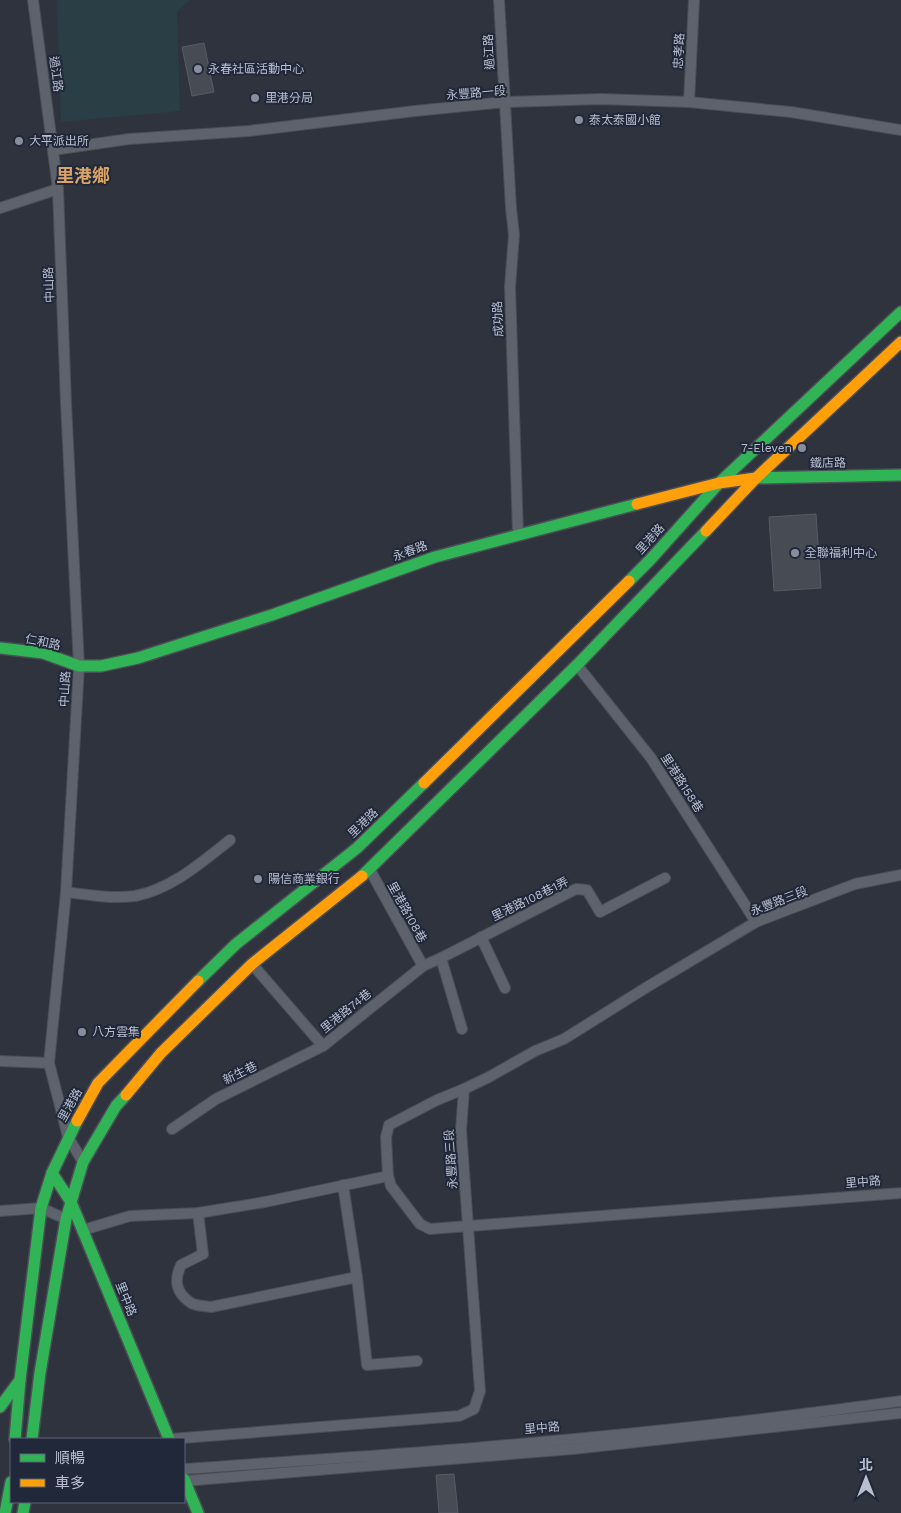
<svg xmlns="http://www.w3.org/2000/svg" width="901" height="1513" viewBox="0 0 901 1513" font-family="'Work Sans','Noto Sans TC',sans-serif">
<style>
.green{fill:#2a3e45}
.building{fill:#474b54;stroke:#565b65}
.lines{fill:none;stroke-linecap:round;stroke-linejoin:round}
.street-casing{stroke:#4b4e56;stroke-width:12}
.fast-casing{stroke:#4b4e56;stroke-width:14}
.slow-casing{stroke:#4b4e56;stroke-width:14}
.street{stroke:#5e626c;stroke-width:10}
.fast{stroke:#30b455;stroke-width:11}
.slow{stroke:#ff9f0a;stroke-width:11}
.poi-dot{fill:#888e9c;stroke:#20283a;stroke-width:2}
.labels{text-anchor:middle;stroke-width:4;stroke-linejoin:round;paint-order:stroke}
.street-label{font-size:12px;fill:#b9bfce;stroke:#20283a}
.poi-label{font-size:12px;fill:#b9bfce;stroke:#20283a;text-anchor:start}
.district-label{font-size:18px;font-weight:bold;fill:#dba467;stroke:#20283a}
</style>
<rect width="100%" height="100%" fill="#2e333e"/>
<path class="green" d="M57,0h133l-13,12 3,99 -119,11z"/>
<g class="building">
<path d="M204,43l10,49 -22,4 -10,-49z"/>
<path d="M816,514l5,74 -47,3 -5,-74z"/>
<path d="M454,1474l4,39h-19l-3,-38z"/>
</g>
<g class="lines">
<defs>
<g id="street">
<path d="M33,0l25,189 8,214 13,263 -13,226 -17,171 19,74 15,25"/>
<path d="M499,0l12,208 3,27 -4,52 8,247"/>
<path d="M689,102l5,-102"/>
<path d="M53,150l76,-11 120,-8 166,-20 90,-9 96,-3 88,3 102,10 110,18"/>
<path d="M0,208l58,-19"/>
<path d="M577,665l74,93 105,164"/>
<path d="M370,870l53,96"/>
<path d="M66,892c22,3 46,7 69,4 37,-7 67,-34 95,-56"/>
<path d="M481,937l24,51"/>
<path d="M441,958l21,71"/>
<path d="M252,964l71,82"/>
<path d="M0,1061l49,2"/>
<path d="M464,1089l-27,11 -48,25 -3,12 2,39 3,10 29,38 10,5 471,-36"/>
<path d="M172,1129l44,-30 107,-53 100,-80 18,-8 135,-69 11,1 13,22 65,-34"/>
<path d="M343,1185l14,92 10,88 50,-4"/>
<path d="M0,1211l41,-3 25,11"/>
<path d="M198,1213l5,41 -22,11c-7,15 -6,27 10,38 5,3 14,3 20,4l146,-30"/>
<path d="M83,1230l47,-14 68,-3 67,-11 123,-26"/>
<path d="M170,1439l289,-23 15,-7 6,-18 -19,-261 3,-41 25,-12 46,-26 29,-12 83,-52 109,-65 99,-38 46,-9"/>
<path d="M184,1469c96,-7 193,-13 290,-21 142,-12 285,-27 427,-47"/>
<path d="M184,1481l389,-32 328,-36"/>
</g>
<g id="fast">
<path d="M756,478l145,-3"/>
<path d="M629,581l21,-21 69,-77 182,-171"/>
<path d="M0,648l43,5 36,13h22l37,-8 134,-43 163,-58 202,-53"/>
<path d="M362,876l215,-211 129,-134"/>
<path d="M198,981l38,-37 121,-96 67,-65"/>
<path d="M52,1173l19,29 98,237"/>
<path d="M0,1407l20,-27"/>
<path d="M15,1439l5,-59 21,-172 11,-35 25,-52"/>
<path d="M32,1439l8,-66 26,-154 17,-57 33,-56 10,-11"/>
<path d="M184,1479l14,34"/>
<path d="M5,1513l6,-31"/>
<path d="M23,1513l2,-11"/>
</g>
<g id="slow">
<path d="M637,504l82,-21 37,-5"/>
<path d="M706,531l50,-53 145,-136"/>
<path d="M424,783l205,-202"/>
<path d="M126,1095l35,-42 91,-89 110,-88"/>
<path d="M77,1121l21,-38 100,-102"/>
</g>
</defs>
<use href="#street" class="street-casing"/>
<use href="#fast" class="fast-casing"/>
<use href="#slow" class="slow-casing"/>
<use href="#street" class="street"/>
<use href="#fast" class="fast"/>
<use href="#slow" class="slow"/>
</g>
<g class="poi-dot">
<circle cx="198" cy="69" r="5"/>
<circle cx="255" cy="98" r="5"/>
<circle cx="579" cy="120" r="5"/>
<circle cx="19" cy="141" r="5"/>
<circle cx="802" cy="448" r="5"/>
<circle cx="795" cy="553" r="5"/>
<circle cx="258" cy="879" r="5"/>
<circle cx="82" cy="1032" r="5"/>
</g>
<g class="labels">
<g class="street-label">
<text transform="translate(679 51) rotate(-87)" y="4">忠孝路</text>
<text transform="translate(489 52) rotate(-93)" y="4">過江路</text>
<text transform="translate(56 74) rotate(82)" y="4">過江路</text>
<text transform="translate(476 93) rotate(-5)" y="4">永豐路一段</text>
<text transform="translate(49 285) rotate(-92)" y="4">中山路</text>
<text transform="translate(498 319) rotate(-92)" y="4">成功路</text>
<text transform="translate(828 463) rotate(-1)" y="4">鐵店路</text>
<text transform="translate(650 539) rotate(-48)" y="4">里港路</text>
<text transform="translate(410 551) rotate(-20)" y="4">永春路</text>
<text transform="translate(43 642) rotate(12)" y="4">仁和路</text>
<text transform="translate(65 689) rotate(-87)" y="4">中山路</text>
<text transform="translate(682 783) rotate(57)" y="4">里港路158巷</text>
<text transform="translate(363 823) rotate(-44)" y="4">里港路</text>
<text transform="translate(530 899) rotate(-26)" y="4">里港路108巷1弄</text>
<text transform="translate(779 901) rotate(-21)" y="4">永豐路三段</text>
<text transform="translate(407 912) rotate(61)" y="4">里港路108巷</text>
<text transform="translate(346 1011) rotate(-39)" y="4">里港路74巷</text>
<text transform="translate(240 1073) rotate(-26)" y="4">新生巷</text>
<text transform="translate(70 1105) rotate(-61)" y="4">里港路</text>
<text transform="translate(451 1159) rotate(-94)" y="4">永豐路三段</text>
<text transform="translate(863 1182) rotate(-5)" y="4">里中路</text>
<text transform="translate(126 1299) rotate(68)" y="4">里中路</text>
<text transform="translate(542 1428) rotate(-5)" y="4">里中路</text>
</g>
<g class="poi-label">
<text x="208" y="73">永春社區活動中心</text>
<text x="265" y="102">里港分局</text>
<text x="589" y="124">泰太泰國小館</text>
<text x="29" y="145">大平派出所</text>
<text x="792" y="452" text-anchor="end">7-Eleven</text>
<text x="805" y="557">全聯福利中心</text>
<text x="268" y="883">陽信商業銀行</text>
<text x="92" y="1036">八方雲集</text>
</g>
<g class="district-label">
<text x="83" y="182">里港鄉</text>
</g>
</g>
<rect x="10" y="1438" width="175" height="65" fill="#20283a" stroke="#5d6475"/>
<rect x="20" y="1454" width="25" height="8" fill="#30b455" stroke="#5d6475"/>
<text x="55" y="1463" font-size="15" fill="#b9bfce">順暢</text>
<rect x="20" y="1479" width="25" height="8" fill="#ff9f0a" stroke="#5d6475"/>
<text x="55" y="1488" font-size="15" fill="#b9bfce">車多</text>
<g transform="translate(866 1478)" stroke="#20283a" stroke-width="4" paint-order="stroke">
<path d="M0-4L9 19L0 12L-9 19Z" fill="#b9bfce"/>
<text y="-8" font-size="14" font-weight="bold" text-anchor="middle" fill="#b9bfce">北</text>
</g>
</svg>
